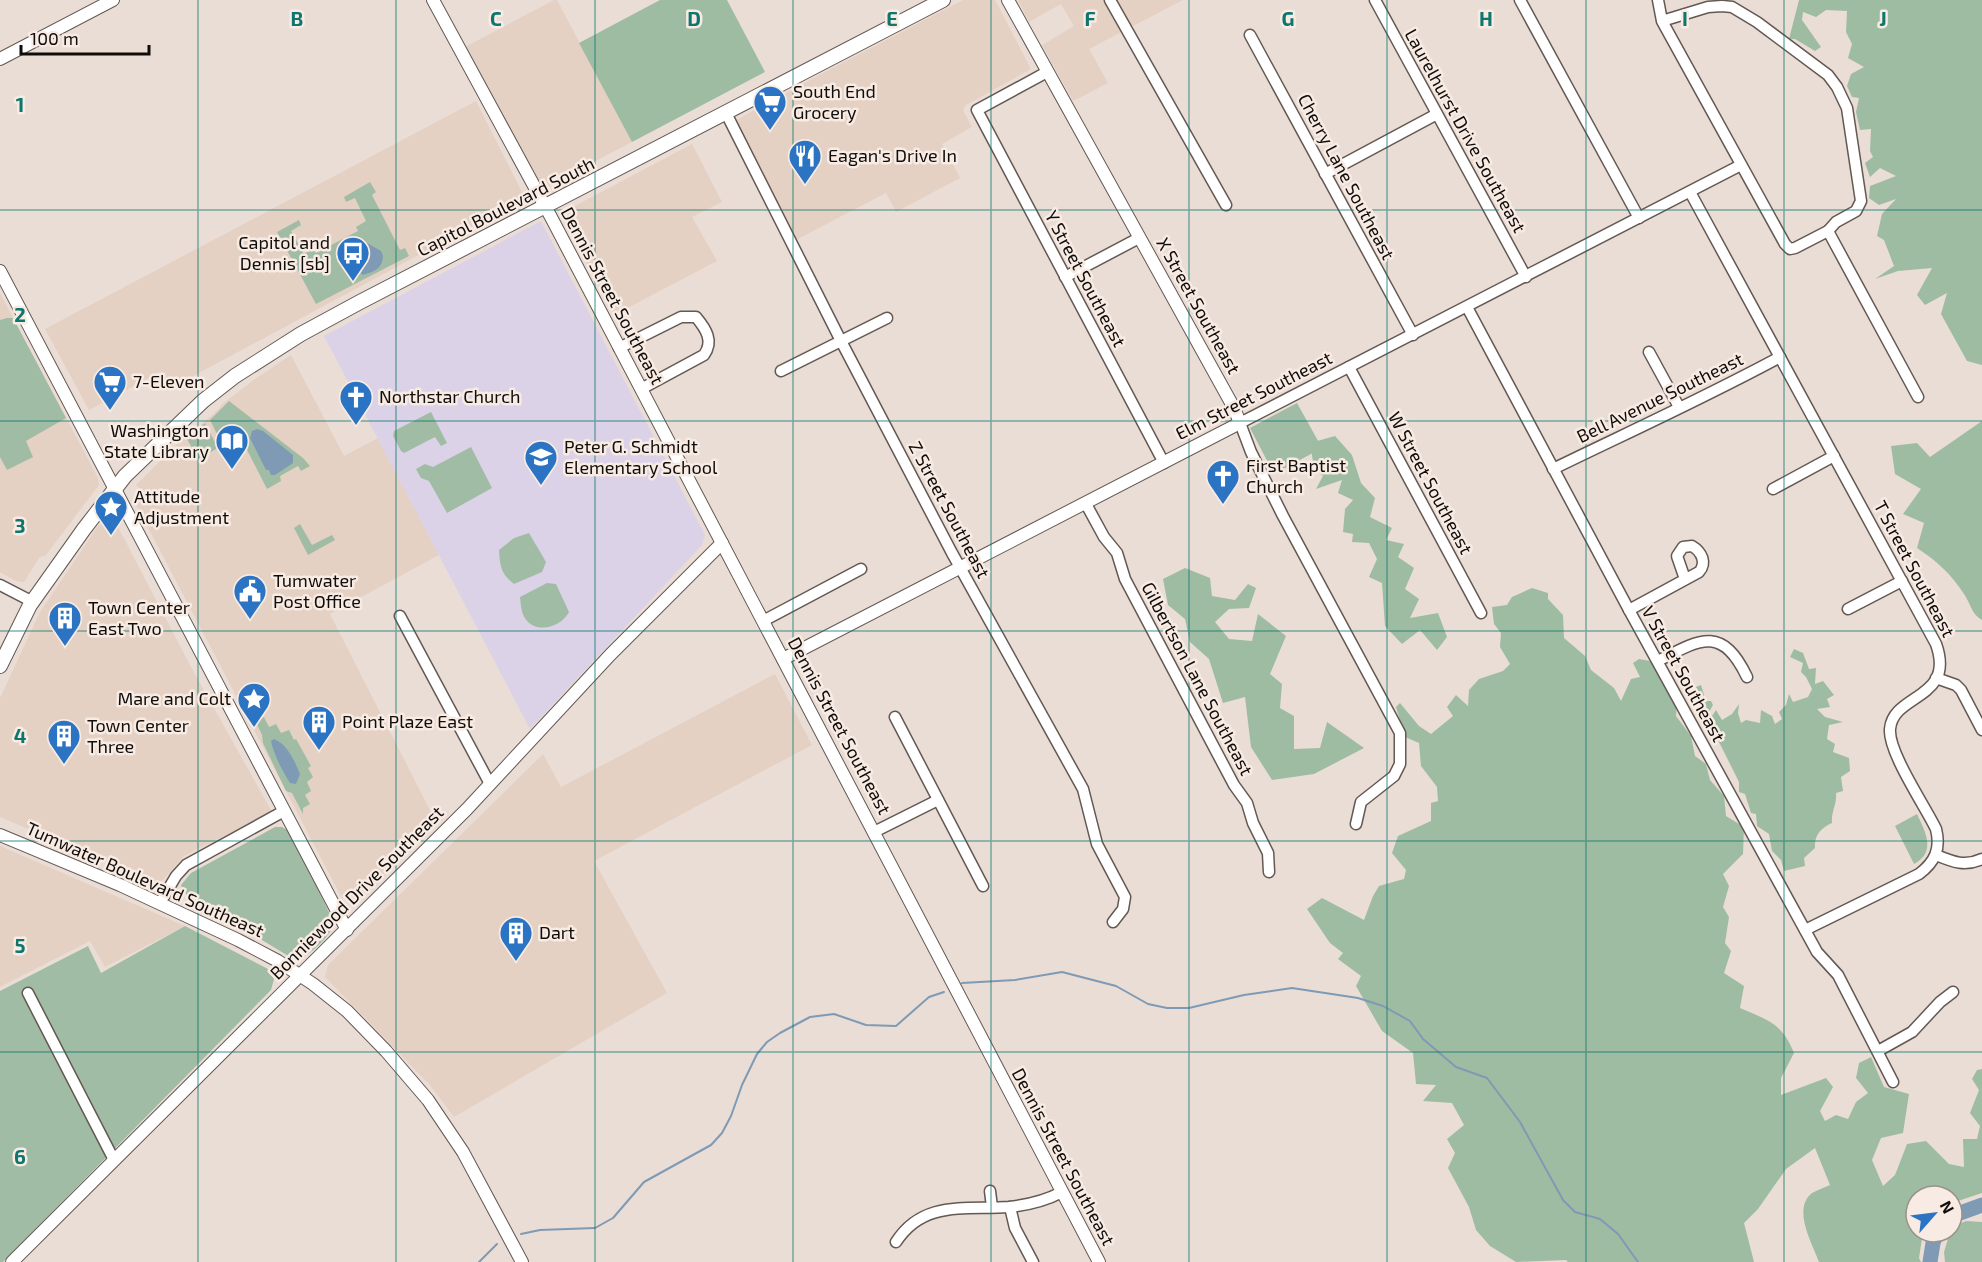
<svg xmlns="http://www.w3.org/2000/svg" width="1982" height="1262" viewBox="0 0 1982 1262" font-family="'Exo 2',sans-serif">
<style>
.built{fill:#e4d1c4}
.education{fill:#dbd2e7}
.green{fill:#a1bca5}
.forest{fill:#9ebca2}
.water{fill:#7e9ab4}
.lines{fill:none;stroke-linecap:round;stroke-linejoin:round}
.stream{stroke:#7e9ab4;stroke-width:2}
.river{stroke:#7e9ab4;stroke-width:15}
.minor-casing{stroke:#635852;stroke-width:13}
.tertiary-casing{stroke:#635852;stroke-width:14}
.secondary-casing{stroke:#635852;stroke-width:16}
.minor{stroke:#fff;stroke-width:10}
.tertiary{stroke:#fff;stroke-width:12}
.secondary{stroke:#fff;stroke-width:14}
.grid{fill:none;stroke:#0f766e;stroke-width:1.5;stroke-opacity:0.55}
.labels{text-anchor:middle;stroke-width:5;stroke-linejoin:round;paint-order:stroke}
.poi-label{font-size:18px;fill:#100c0a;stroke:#f7ebe3;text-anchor:start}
.street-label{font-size:18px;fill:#100c0a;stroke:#f7ebe3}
.grid-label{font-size:20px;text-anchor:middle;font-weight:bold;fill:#0f766e;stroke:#f7ebe3;stroke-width:5;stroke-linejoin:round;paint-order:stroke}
</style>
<rect width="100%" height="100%" fill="#eaddd6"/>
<g class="built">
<path d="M554,0h3l75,142 -94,49 -75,-143z"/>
<path d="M963,0h32l36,69 -65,36 -3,5 9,17 -30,17 18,34 -64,34 -10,-19 -94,49 -61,-119 92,-50z"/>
<path d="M1018,0h165l-94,49 19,34 -35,18 -31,-56 32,-19 -13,-22 -32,18z"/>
<path d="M476,101l49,97 -356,191 -9,-17 -71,38 -44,-81z"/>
<path d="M692,144l30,58 -30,15 25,44 -103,54 -49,-92 4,-14z"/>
<path d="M0,293l98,185 1,7 -53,70 -7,3 -15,24 -8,-1 -16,-9z"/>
<path d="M291,355l53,101 34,-18 61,117 -109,59 107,210 -81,80 -14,-6 -208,-397 7,-7v-4l-5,-5 54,-54 9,-5 20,-17 2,-4 34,-26z"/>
<path d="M105,522h7l6,5 72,138 82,147 -88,44 -24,27 -7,-1 -153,-65v-119l40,-86 58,-86z"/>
<path d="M775,674l37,71 -218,116 73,132 -213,124 -25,-33 -104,-107 3,-12 215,-211 18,33z"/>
<path d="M0,846l185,80 -80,41 -15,-26 -90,46z"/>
</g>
<path class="education" d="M541,221l164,314 -3,10 -172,184 -206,-393z"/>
<g class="green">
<path d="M370,182l6,10 -4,3 28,55 5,-2 4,8 -93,48 -39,-72 22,-12 2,5 -10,6 13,23 9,-5 3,4 42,-22 -2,-4 10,-6 -11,-23 -9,4 -2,-5z"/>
<path d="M7,318h6l53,100 -40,23 7,16 -26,13 -7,-13v-137z"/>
<path d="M229,401l74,57 7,8 -9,5 -3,-5 -18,10 1,5 -14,8 -24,-47 -9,5 -2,-3 -3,1 -2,-5 -6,2 -11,-22z"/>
<path d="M1297,403l25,45 -48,26 -24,-46z"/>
<path d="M431,412l16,31 -6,3 -6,-9 -31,16 -3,-2 -8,-15 1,-5z"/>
<path d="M205,423l13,25 -20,11 -12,-22z"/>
<path d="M471,447l21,41 -45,25 -18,-32 -8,-3 -5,-9 9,-5 8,3z"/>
<path d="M300,524l12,21 20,-10 3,5 -27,15 -14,-27z"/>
<path d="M529,533l17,29 -4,10 -28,12c-13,-10 -14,-17 -15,-34l15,-12z"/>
<path d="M547,583l9,1 13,28c-7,14 -30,22 -42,9 -6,-7 -6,-15 -7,-24z"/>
<path d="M264,717l5,10 7,-3 5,9 8,-3 5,10 2,-1 15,27 -3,2 5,9 -6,5 4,9 -6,4 5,9 -7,4v6l-11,-21 -6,-2 -23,-48 -1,-8 -6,-13z"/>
<path d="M1917,814c8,17 20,38 -3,50l-19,-38z"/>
<path d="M275,827h7l5,3 18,32 29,61c-2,11 -20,28 -29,33 -5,3 -10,2 -15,1l-106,-64 -3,-8 10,-12z"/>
<path d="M185,926l85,44 4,9 -3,11 -268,272h-3v-271l88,-45 13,27z"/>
<path d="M1966,1221l16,1v40h-37l-1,-10 6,-20h2v-5z"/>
</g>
<g class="forest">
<path d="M660,0h67l38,72 -133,70 -53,-99z"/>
<path d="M1799,0h183v365l-15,-4 -26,-47 6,-21 -22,12 -8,-10 15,-27 -34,3 -23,8 19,-13 -10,-26 -7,-4 5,-22 14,-15 -17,6 -10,-7 1,-12 26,-10 -16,-8 -10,9 -5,-14 8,-6 -3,-6 1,-22 -11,1 -4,-18 3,-14 -7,-1 -5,-11 4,-12 13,-7 -16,-9 4,-14 -6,-12 1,-21 -21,-1 -10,7 -13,-5 -1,8 19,27 -6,4 -20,-12h-6z"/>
<path d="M1982,421v199c-11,-6 -11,-16 -18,-26 -13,-20 -27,-33 -47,-46l7,-25 -21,-9 18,-25 -26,-15 -4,-28 26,-3 13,14z"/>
<path d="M1335,436l17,19 9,28 14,15 -5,19 22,11 -6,12 18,4 -6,13 16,11 -9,21 14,10 -9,19 28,-5 9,24 -10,13 -17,-20 -18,14 -17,-18 -3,-43 -13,-6 8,-18 -8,-16 -17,-1 1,-8 -10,-2 2,-23 8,-9 -15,-7 4,-13 -26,9 7,-13 -9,-8 -4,-25z"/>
<path d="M1185,568l25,10 2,18 23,4 13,-16 8,4 -7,20 -20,1 -14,13 14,17 23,2 6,-27 28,22 -16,38 12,10 -2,24 14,8v33l26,-1 7,-26 37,26 -50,26 -42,6 -21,-33 -6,-50 -22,6 -14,-44 -19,-17 -5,-23 -17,-14 -5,-26z"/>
<path d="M1532,588l16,5v6l15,16 1,23 21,18 6,14 23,18 7,13 10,-22 9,-2 -7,-14 6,-4 17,3 21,39 -1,15 15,20 4,20 11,8 4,16 14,16 2,20 18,11 -1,27 -20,20 6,12 -6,21 6,10 -4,26 6,8 -7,22 20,13 -4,22c28,12 42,15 54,45l-13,25v17l45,-17 7,9 -13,24 5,10 11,-6 12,4 8,-17 12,-9 -12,-15 3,-15 12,-6 13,30 25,7 -6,39 -22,5 -9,22 11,26 12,-11 12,-31 19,-3 23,23 15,3 -1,-28h14l3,-13 -10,-13 9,-23 -7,-11 5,-9 5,-1v124l-30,10v-7h-36v36h7l-4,26 2,4h-102c-7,-19 -27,-53 -7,-69 5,-3 12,-5 18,-8l-15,-37 -29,21 -28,40 -14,14 10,39h-186l-2,-2 -50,2 -26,-16 -14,-16 -7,-23 -21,-39 7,-15 -8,-14 17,-14 -12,-22 -29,-2 13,-16 -20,-1 -3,-31 -31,-22 -26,-45 5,-10 -23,-17 5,-6 -13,-10 -23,-34 15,-11 42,22 9,-24 6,-10 25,-7 2,-9 -14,-17 6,-17 33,-15v-18l7,-2 -1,-14 -16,-21 -2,-23 -14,-6 -9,-30 4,-4 19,23 12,8 22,-18 -6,-9 9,-12 12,11 1,-16 10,-11 24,-8 7,-7 -10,-17 1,-14 -7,-9 -2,-17 15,-2 5,-8z"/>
<path d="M1794,649l9,4 6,16 7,-1 -1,16 8,-3 11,14 -7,4 3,8 -13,2 8,8 18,5 -14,3 -2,14 8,5 -2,8 16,6 1,13 -9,6 2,14 -7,2c1,12 -5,18 -4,30 -11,5 -18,12 -17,25l-11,10 1,8 -21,5 -3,-11 -9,-9 -3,-17 -12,-8 -1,-12 -5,-1 -6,-19 -6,-2v-10l-28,-56 -10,-2 1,-14 -11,-12 5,-11 5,-2 5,16h5l2,4 -5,9 4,2 4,-6 6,10 10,-6 7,-10 -1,9 3,10 5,-3 14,3 1,-13 11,6 3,8 7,-5 -3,-7 7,-7 3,-11 4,8 15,-5 4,-8 -6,-12 -5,-5 2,-9 -13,-6z"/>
</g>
<g class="water">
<path d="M367,243l14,8 2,5c-1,13 -8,15 -20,19l-8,-7 -1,-17z"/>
<path d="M257,429l6,2 30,24v8l-18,12h-4l-2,-5h-3l-16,-32 2,-7z"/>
<path d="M274,739c14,6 20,21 26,35l-4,10 -6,-1c-8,-13 -16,-28 -19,-42z"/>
</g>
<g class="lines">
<g class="stream">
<path d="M962,983l53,-3 47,-8 54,14 32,18 19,4h22l55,-13 48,-7 66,10 25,8 27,15 13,18 33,28 31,11 33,44 43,78 12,12 25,7 18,15 20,28"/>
<path d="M521,1234l19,-4 55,-2 18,-10 31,-36 67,-37 11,-12 9,-17 11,-31 15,-31 10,-12 13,-9 30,-16 24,-3 32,11 30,1 33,-29 15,-5"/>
<path d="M479,1262l18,-18"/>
</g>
<g class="river">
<path d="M1952,1216l30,-11"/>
<path d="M1930,1262l3,-19 4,-11"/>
</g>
<defs>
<g id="minor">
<path d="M1110,0l116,205"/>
<path d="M1375,0l151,277"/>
<path d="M1520,0l119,218"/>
<path d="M1658,0l4,21 123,223 5,5 5,-1 33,-17 8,-9 20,-11 5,-10 -14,-93 -10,-21 -9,-12 -71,-53 -25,-15 -10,-1 -14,1 -46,14"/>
<path d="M1250,35l163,300"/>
<path d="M1047,72l-70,38 187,353"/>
<path d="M726,113l115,228 111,212 131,236 14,55 28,53 -2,12 -10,13"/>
<path d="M1325,174l112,-60"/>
<path d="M1690,192l246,452c20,56 -43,49 -46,85 -2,23 35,77 46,100 5,20 -1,33 -17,45l-114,56"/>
<path d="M1828,231l90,166"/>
<path d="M1065,277l74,-39"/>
<path d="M1467,307l162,303 188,342 21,23 55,107"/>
<path d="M619,348l62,-31h15c10,12 18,24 8,38l-63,34"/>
<path d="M1649,352l30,55"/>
<path d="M1349,367l132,246"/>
<path d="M781,371l106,-53"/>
<path d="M1553,469c76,-37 153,-72 227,-112"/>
<path d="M1773,489l61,-33"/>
<path d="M1086,504l18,33 13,16 8,26 109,206 13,18 6,20 15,30 1,19"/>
<path d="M0,585l33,17"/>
<path d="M1848,609l54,-28"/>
<path d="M1629,610l70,-38c8,-9 3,-20 -7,-26l-9,1 -6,9 8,23"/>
<path d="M400,616l90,168"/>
<path d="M763,621l98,-52"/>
<path d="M1658,661c42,-22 64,-36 89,16"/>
<path d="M1936,678l20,7 5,5 21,40"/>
<path d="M895,717l88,169"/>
<path d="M1356,824l5,-22 33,-26 6,-12v-31l-117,-217 -32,-64 -11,-29 501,-258"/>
<path d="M874,832l64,-32"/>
<path d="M1936,855c17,7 29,12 46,4"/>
<path d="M160,903l16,-27 10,-11 98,-54"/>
<path d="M28,993l86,167"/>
<path d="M1878,1051l34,-19 28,-30 13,-10"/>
<path d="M990,1191l2,16"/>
<path d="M1010,1207l5,21 18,34"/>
<path d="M896,1242c27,-42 69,-32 113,-35 19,-2 36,-6 53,-15"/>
</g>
<g id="tertiary">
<path d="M433,0l119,219 547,1043"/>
<path d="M0,59l113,-59"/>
<path d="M0,271l347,659"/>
<path d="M783,659l457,-236 -6,-15 -226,-408"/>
<path d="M0,835l120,50 118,55 40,21 35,23 34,27 39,40 42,49 35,52 59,110"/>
<path d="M12,1262l455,-453 143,-154 112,-112"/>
</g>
<path id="secondary" d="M0,666l30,-61 54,-76 41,-53 78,-75 32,-25 66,-42 59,-32 583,-302"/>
</defs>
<use href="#minor" class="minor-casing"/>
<use href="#tertiary" class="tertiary-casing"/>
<use href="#secondary" class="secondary-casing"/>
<use href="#minor" class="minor"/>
<use href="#tertiary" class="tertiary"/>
<use href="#secondary" class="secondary"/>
</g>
<path class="grid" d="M198,0v1262M396,0v1262M595,0v1262M793,0v1262M991,0v1262M1189,0v1262M1387,0v1262M1586,0v1262M1784,0v1262M0,210h1982M0,421h1982M0,631h1982M0,841h1982M0,1052h1982"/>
<defs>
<symbol id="supermarket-pin" viewBox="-11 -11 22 30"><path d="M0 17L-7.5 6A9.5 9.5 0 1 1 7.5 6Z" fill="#2b73c3" stroke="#f7ebe3"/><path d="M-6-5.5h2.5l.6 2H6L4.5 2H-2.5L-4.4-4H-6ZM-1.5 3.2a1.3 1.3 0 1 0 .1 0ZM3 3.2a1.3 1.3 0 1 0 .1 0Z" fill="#fff"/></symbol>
<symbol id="restaurant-pin" viewBox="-11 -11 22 30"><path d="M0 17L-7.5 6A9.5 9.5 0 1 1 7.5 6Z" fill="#2b73c3" stroke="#f7ebe3"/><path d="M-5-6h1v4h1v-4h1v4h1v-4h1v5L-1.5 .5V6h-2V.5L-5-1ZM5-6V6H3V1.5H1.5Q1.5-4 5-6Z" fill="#fff"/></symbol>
<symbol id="bus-pin" viewBox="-11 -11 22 30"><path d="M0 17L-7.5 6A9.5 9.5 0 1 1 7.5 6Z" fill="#2b73c3" stroke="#f7ebe3"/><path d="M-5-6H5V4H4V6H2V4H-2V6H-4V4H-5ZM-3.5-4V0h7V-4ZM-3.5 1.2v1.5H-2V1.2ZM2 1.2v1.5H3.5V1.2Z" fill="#fff"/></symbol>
<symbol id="church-pin" viewBox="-11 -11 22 30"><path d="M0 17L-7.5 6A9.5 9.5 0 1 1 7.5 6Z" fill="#2b73c3" stroke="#f7ebe3"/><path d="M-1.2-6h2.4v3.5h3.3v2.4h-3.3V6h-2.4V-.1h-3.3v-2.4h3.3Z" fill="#fff"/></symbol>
<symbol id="library-pin" viewBox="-11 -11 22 30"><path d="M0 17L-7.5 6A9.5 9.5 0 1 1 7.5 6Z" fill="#2b73c3" stroke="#f7ebe3"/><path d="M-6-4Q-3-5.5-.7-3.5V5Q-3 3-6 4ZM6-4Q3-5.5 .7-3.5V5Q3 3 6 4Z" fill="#fff"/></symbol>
<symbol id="school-pin" viewBox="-11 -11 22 30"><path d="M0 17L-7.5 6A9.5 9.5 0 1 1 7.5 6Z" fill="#2b73c3" stroke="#f7ebe3"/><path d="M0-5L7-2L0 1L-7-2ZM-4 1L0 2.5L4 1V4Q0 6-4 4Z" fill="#fff"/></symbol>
<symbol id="sight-pin" viewBox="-11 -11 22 30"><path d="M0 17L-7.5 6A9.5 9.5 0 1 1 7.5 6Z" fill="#2b73c3" stroke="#f7ebe3"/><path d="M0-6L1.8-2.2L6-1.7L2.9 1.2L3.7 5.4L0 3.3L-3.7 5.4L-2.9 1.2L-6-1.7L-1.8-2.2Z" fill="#fff"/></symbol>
<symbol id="civic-pin" viewBox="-11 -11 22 30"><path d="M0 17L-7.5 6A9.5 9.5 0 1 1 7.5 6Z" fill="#2b73c3" stroke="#f7ebe3"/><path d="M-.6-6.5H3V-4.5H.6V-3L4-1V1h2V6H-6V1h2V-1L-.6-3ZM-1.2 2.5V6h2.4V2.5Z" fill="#fff"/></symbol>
<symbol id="building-pin" viewBox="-11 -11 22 30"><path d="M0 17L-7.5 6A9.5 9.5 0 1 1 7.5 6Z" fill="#2b73c3" stroke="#f7ebe3"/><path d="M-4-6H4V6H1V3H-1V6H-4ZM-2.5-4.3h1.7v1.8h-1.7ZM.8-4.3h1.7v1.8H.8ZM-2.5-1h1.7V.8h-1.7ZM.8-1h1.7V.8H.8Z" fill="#fff"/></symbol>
</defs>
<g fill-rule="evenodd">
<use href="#supermarket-pin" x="751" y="83" width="38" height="52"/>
<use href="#restaurant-pin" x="786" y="137" width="38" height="52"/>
<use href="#bus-pin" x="334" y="234" width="38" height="52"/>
<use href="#supermarket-pin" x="91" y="363" width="38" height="52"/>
<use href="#church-pin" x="337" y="378" width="38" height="52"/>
<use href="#library-pin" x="213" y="422" width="38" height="52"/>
<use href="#school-pin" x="522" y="438" width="38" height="52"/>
<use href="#church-pin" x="1204" y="457" width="38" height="52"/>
<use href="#sight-pin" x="92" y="488" width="38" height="52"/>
<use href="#civic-pin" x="231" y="572" width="38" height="52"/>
<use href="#building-pin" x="46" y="599" width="38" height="52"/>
<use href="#sight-pin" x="235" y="680" width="38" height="52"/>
<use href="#building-pin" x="300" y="703" width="38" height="52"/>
<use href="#building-pin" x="45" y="717" width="38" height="52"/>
<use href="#building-pin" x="497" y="914" width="38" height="52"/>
</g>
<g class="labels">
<g class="poi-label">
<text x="793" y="98">South End<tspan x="793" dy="21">Grocery</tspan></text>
<text x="828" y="162">Eagan's Drive In</text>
<text x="330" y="249" text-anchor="end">Capitol and<tspan x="330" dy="21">Dennis [sb]</tspan></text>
<text x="133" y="388">7-Eleven</text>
<text x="379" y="403">Northstar Church</text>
<text x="209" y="437" text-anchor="end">Washington<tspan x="209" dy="21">State Library</tspan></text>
<text x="564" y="453">Peter G. Schmidt<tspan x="564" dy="21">Elementary School</tspan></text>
<text x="1246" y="472">First Baptist<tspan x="1246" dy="21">Church</tspan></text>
<text x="134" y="503">Attitude<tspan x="134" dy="21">Adjustment</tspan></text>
<text x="273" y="587">Tumwater<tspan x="273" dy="21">Post Office</tspan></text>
<text x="88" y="614">Town Center<tspan x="88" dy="21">East Two</tspan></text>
<text x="231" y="705" text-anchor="end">Mare and Colt</text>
<text x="342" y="728">Point Plaze East</text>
<text x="87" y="732">Town Center<tspan x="87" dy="21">Three</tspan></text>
<text x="539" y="939">Dart</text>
</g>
<g class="street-label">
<text transform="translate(1465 131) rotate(61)" y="6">Laurelhurst Drive Southeast</text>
<text transform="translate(1346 177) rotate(62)" y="6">Cherry Lane Southeast</text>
<text transform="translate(506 207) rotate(-27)" y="6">Capitol Boulevard South</text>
<text transform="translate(1085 279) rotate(62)" y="6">Y Street Southeast</text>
<text transform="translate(612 296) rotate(62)" y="6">Dennis Street Southeast</text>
<text transform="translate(1198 306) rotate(61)" y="6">X Street Southeast</text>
<text transform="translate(1254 396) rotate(-27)" y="6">Elm Street Southeast</text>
<text transform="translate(1660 398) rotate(-26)" y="6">Bell Avenue Southeast</text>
<text transform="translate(1430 483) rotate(62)" y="6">W Street Southeast</text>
<text transform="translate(949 510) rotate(62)" y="6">Z Street Southeast</text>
<text transform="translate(1914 569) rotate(62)" y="6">T Street Southeast</text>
<text transform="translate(1683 674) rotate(61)" y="6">V Street Southeast</text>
<text transform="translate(1197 679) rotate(62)" y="6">Gilbertson Lane Southeast</text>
<text transform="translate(839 726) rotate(62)" y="6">Dennis Street Southeast</text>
<text transform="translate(145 880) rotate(24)" y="6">Tumwater Boulevard Southeast</text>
<text transform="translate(357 893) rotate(-45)" y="6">Bonniewood Drive Southeast</text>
<text transform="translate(1063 1157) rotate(62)" y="6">Dennis Street Southeast</text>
</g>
</g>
<g class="grid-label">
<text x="297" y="26">B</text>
<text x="496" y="26">C</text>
<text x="694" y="26">D</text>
<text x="892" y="26">E</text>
<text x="1090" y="26">F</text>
<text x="1288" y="26">G</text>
<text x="1486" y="26">H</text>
<text x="1685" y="26">I</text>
<text x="1883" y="26">J</text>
<text x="20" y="112">1</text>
<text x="20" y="322">2</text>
<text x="20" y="533">3</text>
<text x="20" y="743">4</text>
<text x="20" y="953">5</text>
<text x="20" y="1164">6</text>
</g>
<g transform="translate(1934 1214) rotate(62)"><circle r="28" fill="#f7ebe3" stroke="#9b928c" stroke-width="1.5"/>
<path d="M0-4.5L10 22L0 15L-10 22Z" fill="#2b73c3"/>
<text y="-9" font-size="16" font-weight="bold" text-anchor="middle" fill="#100c0a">N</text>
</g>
<path d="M21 45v9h128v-9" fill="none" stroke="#100c0a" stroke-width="3"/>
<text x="30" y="45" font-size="18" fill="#100c0a" stroke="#f7ebe3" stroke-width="4.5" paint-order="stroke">100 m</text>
</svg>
